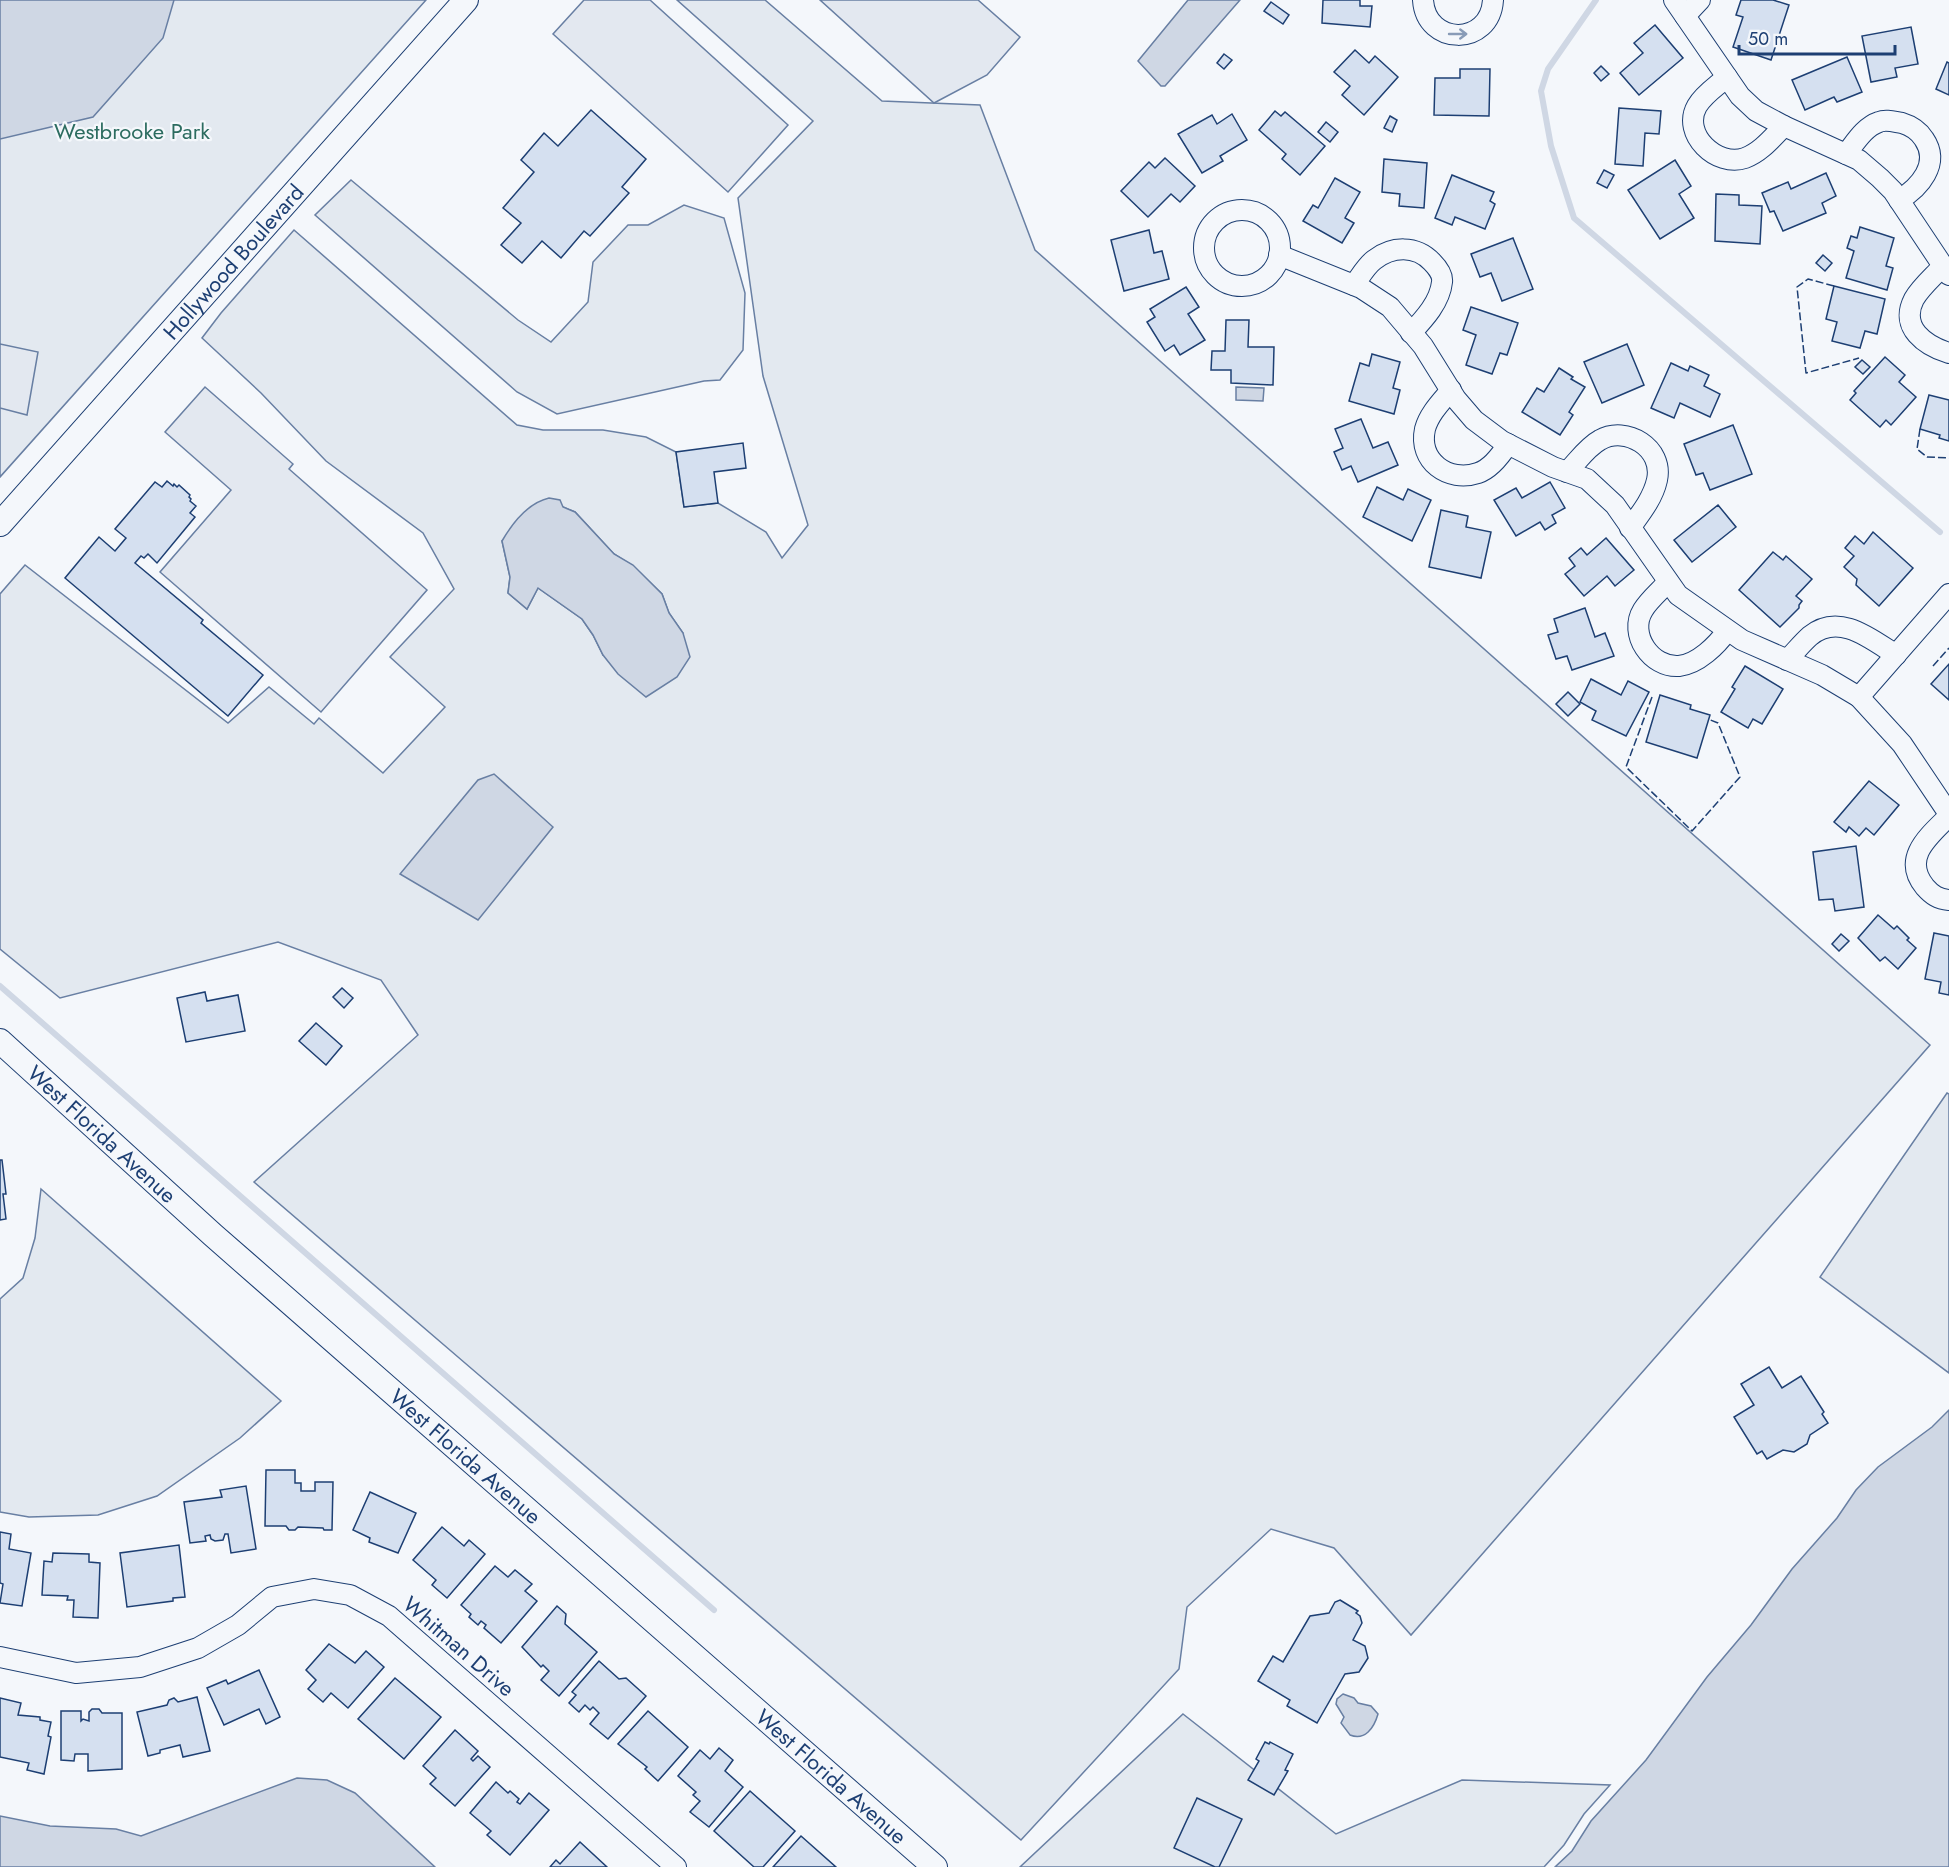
<svg xmlns="http://www.w3.org/2000/svg" width="1949" height="1867" viewBox="0 0 1949 1867" font-family="Jost,sans-serif">
<style>
.green{fill:#e3e9f0;stroke:#687fa3;stroke-width:1.5;fill-rule:evenodd}
.parking{fill:#e3e8f0;stroke:#687fa3;stroke-width:1.5}
.water{fill:#cfd7e4;stroke:#687fa3;stroke-width:1.5}
.lines{fill:none;stroke-linecap:round;stroke-linejoin:round}
.stream{stroke:#cfd7e4;stroke-width:6}
.building{fill:#d5e0f0;stroke:#1d3f73;stroke-width:1.5}
.minor-casing{stroke:#1d3f73;stroke-width:22}
.tertiary-casing{stroke:#1d3f73;stroke-width:26}
.minor{stroke:#f4f7fb;stroke-width:20}
.tertiary{stroke:#f4f7fb;stroke-width:24}
.fence{stroke:#1d3f73;stroke-width:1.5;stroke-dasharray:8 3;stroke-linecap:butt}
.oneway{stroke:#889bb7}
.labels{text-anchor:middle;stroke-width:4.5;stroke-linejoin:round;paint-order:stroke}
.park-label{font-size:22px;fill:#2c6c60;stroke:#f4f7fb}
.street-label{font-size:22px;fill:#1d3f73;stroke:#f4f7fb}
</style>
<rect width="100%" height="100%" fill="#f4f7fb"/>
<g class="green">
<path d="M0,0h426l-426,477z"/>
<path d="M677,0h88l117,101 98,4 55,145 895,795 -519,590 -77,-87 -63,-19 -84,78 -8,62 -158,171 -767,-658 164,-147 -37,-55 -103,-38 -218,56 -60,-49v-355l25,-29 203,158 41,-36 45,37 5,-6 64,55 62,-66 -55,-50 64,-68 -31,-56 -97,-72 -65,-68 -59,-55 19,-25 73,-83 223,195 26,5h60l43,7 30,15 8,55 34,-4 48,29 16,26 26,-33 -45,-149 -25,-178 75,-77zM563,507l12,5 39,42 19,12 29,28 7,19 14,20 -80,22 -10,-20 -11,-16 -44,-31 -11,21 -19,-16 2,-16 -8,-36z"/>
<path d="M351,180l167,140 33,22 37,-40 5,-40 35,-37h20l36,-20 40,13 21,75 -2,57 -23,30 -16,1 -147,33 -40,-22 -202,-177z"/>
<path d="M1947,1093l2,1v279l-129,-96z"/>
<path d="M41,1189l240,212 -41,37 -83,58 -59,19 -69,2 -29,-5v-213l23,-21 12,-40z"/>
<path d="M1183,1714l153,120 126,-54 148,5 -26,29 -20,31 -20,22h-524z"/>
</g>
<g class="parking">
<path d="M584,0h66l138,125 -60,67 -175,-158z"/>
<path d="M820,0h158l42,37 -33,38 -53,28z"/>
<path d="M0,344l38,8 -11,63 -27,-7z"/>
<path d="M205,387l88,77 -4,5 138,121 -106,122 -161,-140 71,-82 -66,-58z"/>
</g>
<g class="water">
<path d="M0,0h174l-11,38 -70,79 -93,22z"/>
<path d="M1188,0h52l-75,86h-4l-23,-25z"/>
<path d="M1236,387l28,1 -1,13 -27,-1z"/>
<path d="M549,498l11,2 3,7 12,5 39,42 19,11 29,29 7,19 14,20 7,24 -13,20 -31,20 -28,-23 -15,-19 -10,-20 -11,-16 -44,-31 -11,21 -19,-16 2,-16 -8,-36c11,-19 26,-38 47,-43z"/>
<path d="M494,774l59,53 -75,93 -78,-46 78,-94z"/>
<path d="M1949,1410v457h-394l17,-16 19,-30 55,-61 61,-83 44,-52 41,-56 45,-51 19,-28 22,-23 54,-40z"/>
<path d="M1343,1694l11,4 4,5 13,3 7,8c-4,14 -13,27 -28,21l-9,-12 3,-6 -8,-13 1,-5z"/>
<path d="M297,1778l30,2 28,13 80,74h-435v-51l50,10 66,3 25,7z"/>
</g>
<g class="lines">
<g class="stream">
<path d="M1596,0l-48,69 -7,22 10,55 23,72 366,314"/>
<path d="M0,986l714,624"/>
</g>
</g>
<g class="building">
<path d="M1323,0h37v6h12l-2,21 -48,-4z"/>
<path d="M1741,0h32l16,5 -18,55 -38,-13 10,-30 -7,-2z"/>
<path d="M1271,2l18,13 -6,9 -19,-13z"/>
<path d="M1655,25l28,33 -44,37 -19,-22 23,-20 -9,-10z"/>
<path d="M1911,27l7,37 -23,4 2,9 -26,5 -9,-46z"/>
<path d="M1355,50l14,13 6,-7 23,21 -34,38 -22,-20 8,-9 -16,-14z"/>
<path d="M1224,54l8,6 -8,9 -7,-6z"/>
<path d="M1847,57l15,35 -25,10 -3,-5 -29,13 -13,-30z"/>
<path d="M1947,62l2,1v32l-13,-6z"/>
<path d="M1601,66l8,8 -8,7 -7,-8z"/>
<path d="M1460,69h30l-1,47 -55,-1 1,-37h25z"/>
<path d="M1619,108l42,3 -2,23 -14,-1 -2,33 -28,-2z"/>
<path d="M591,110l55,49 -24,28 7,6 -39,43 -6,-5 -23,27 -19,-17 -20,22 -21,-18 20,-22 -18,-15 31,-36 -13,-12 23,-27 14,13z"/>
<path d="M1275,111l6,5 4,-4 40,34 -25,29 -18,-16 4,-5 -27,-24z"/>
<path d="M1232,114l15,26 -27,16 3,5 -21,12 -24,-39 34,-19 5,9z"/>
<path d="M1390,116l7,4 -5,12 -8,-4z"/>
<path d="M1326,122l12,10 -8,10 -12,-10z"/>
<path d="M1165,158l30,28 -15,16 -9,-8 -23,23 -27,-26 28,-29 6,6z"/>
<path d="M1384,159l43,4 -3,45 -25,-2 1,-12 -18,-2z"/>
<path d="M1675,160l16,26 -12,8 15,24 -34,21 -32,-49z"/>
<path d="M1604,170l10,5 -7,13 -10,-5z"/>
<path d="M1826,173l10,23 -14,7 4,10 -43,18 -9,-20 -4,1 -8,-19 26,-11 3,7z"/>
<path d="M1452,175l42,17 -4,9 5,3 -10,25 -30,-12 -3,8 -17,-7z"/>
<path d="M1335,178l25,14 -15,26 9,5 -12,20 -39,-22 10,-16 5,3z"/>
<path d="M1716,194l23,1v10l23,1 -2,38 -45,-3z"/>
<path d="M1860,227l34,11 -8,28 7,2 -6,22 -41,-12 8,-27 -7,-3 4,-12 6,2z"/>
<path d="M1149,230l5,23 8,-2 7,28 -45,12 -13,-51z"/>
<path d="M1513,238l20,51 -31,12 -11,-28 -11,4 -9,-23z"/>
<path d="M1823,255l9,8 -7,8 -9,-8z"/>
<path d="M1834,286l51,13 -8,35 -12,-3 -5,17 -28,-7 5,-19 -11,-3z"/>
<path d="M1186,287l13,20 -11,7 17,26 -25,15 -6,-10 -9,6 -18,-29 8,-5 -5,-8z"/>
<path d="M1471,307l47,16 -11,32 -7,-2 -8,21 -26,-9 10,-30 -13,-5z"/>
<path d="M1226,320h23l-1,27h26l-1,38 -42,-2v-13h-20l1,-19h13z"/>
<path d="M1627,344l17,41 -42,18 -18,-41z"/>
<path d="M1372,354l28,8 -7,26 7,2 -6,24 -45,-13 11,-38 9,3z"/>
<path d="M1885,357l20,18 -6,7 17,15 -25,28 -5,-5 -6,7 -30,-27 6,-7 -2,-2z"/>
<path d="M1862,360l8,7 -7,7 -8,-7z"/>
<path d="M1671,363l17,8 2,-5 19,9 -5,11 16,8 -10,23 -30,-14 -6,15 -23,-10z"/>
<path d="M1559,368l14,9 -2,2 14,8 -16,25 4,3 -13,20 -38,-23 15,-24 7,4z"/>
<path d="M1929,395l20,5v41l-10,-3 1,-3 -20,-6z"/>
<path d="M1361,419l12,29 15,-6 10,23 -40,17 -7,-16 -9,4 -8,-18 9,-4 -8,-19z"/>
<path d="M1733,425l19,49 -42,16 -7,-17 -7,2 -12,-31z"/>
<path d="M743,443l3,25 -32,4 4,31 -34,4 -8,-55z"/>
<path d="M167,481l6,5 1,-2 3,3 2,-2 11,10 -1,2 2,2 -1,2 6,5 -6,7 5,4 -38,46 -9,-9 -4,4 -3,-2 -6,7 68,57 -2,3 62,52 -35,41 -163,-138 34,-41 16,14 11,-13 -11,-9 40,-47 7,5z"/>
<path d="M1550,482l15,26 -13,7 4,8 -11,7 -5,-8 -24,14 -22,-36 22,-12 6,10z"/>
<path d="M1377,487l26,13 5,-11 23,11 -19,41 -49,-24z"/>
<path d="M1718,505l18,22 -44,35 -18,-22z"/>
<path d="M1441,510l27,6 -2,11 25,5 -10,46 -52,-11z"/>
<path d="M1873,532l40,36 -34,38 -23,-21 1,-6 -13,-12 10,-11 -9,-8 10,-12 9,8z"/>
<path d="M1606,538l28,32 -19,16 -8,-10 -23,20 -19,-22 10,-8 -6,-8 12,-10 6,7z"/>
<path d="M1773,552l10,8 3,-4 26,23 -16,17 6,5 -3,4v3l-19,19 -41,-37z"/>
<path d="M1585,608l10,29 10,-4 9,23 -42,14 -5,-14 -11,3 -8,-24 10,-3 -4,-13z"/>
<path d="M1949,664v36l-18,-16z"/>
<path d="M1745,666l38,23 -21,35 -9,-5 -5,9 -27,-16 14,-23 -3,-2z"/>
<path d="M1591,679l30,16 7,-14 21,11 -23,44 -34,-16 4,-9 -16,-9z"/>
<path d="M1568,692l12,12 -12,12 -12,-12z"/>
<path d="M1660,695l31,10 -1,4 20,6 -13,43 -51,-16z"/>
<path d="M1869,781l30,24 -25,30 -8,-7 -7,8 -10,-9 -3,5 -12,-10z"/>
<path d="M1856,846l8,61 -29,4 -2,-12 -14,1 -6,-48z"/>
<path d="M1878,915l16,14 3,-3 12,12 -2,2 9,8 -18,21 -13,-12 -5,4 -22,-23z"/>
<path d="M1934,933l15,3v59l-10,-2 2,-11 -16,-3z"/>
<path d="M1841,934l8,7 -10,10 -7,-7z"/>
<path d="M342,988l11,10 -9,10 -11,-11z"/>
<path d="M205,992l2,9 31,-6 7,36 -59,11 -9,-44z"/>
<path d="M316,1023l26,23 -16,19 -27,-24z"/>
<path d="M0,1160h2l4,34h-3l3,25 -6,1z"/>
<path d="M1769,1367l13,21 19,-12 23,36 -2,2 6,9 -18,12 -3,9 -13,8 -11,-2 -16,9 -5,-8 -5,3 -23,-37 20,-12 -13,-21z"/>
<path d="M266,1470h29v13h6v8h14v-9h18l-1,48h-8l-1,-2 -25,-1 -3,3h-6l-3,-4h-21z"/>
<path d="M246,1486l10,63 -25,4 -3,-19h-3l-2,6 -8,1 -4,-2 -1,-4 -5,1 1,5 -16,2 -6,-41 38,-5 -2,-7z"/>
<path d="M370,1492l46,21 -18,40 -29,-11 1,-4 -17,-8z"/>
<path d="M442,1527l22,19 5,-6 16,14 -38,44 -15,-13 4,-5 -23,-20z"/>
<path d="M0,1532l11,2 -2,15 22,4 -9,53 -22,-3 3,-19 -3,-1z"/>
<path d="M179,1545l6,52 -12,1v3l-46,6 -7,-54z"/>
<path d="M53,1553l36,1v8l11,1 -2,55 -25,-1 1,-17h-7l1,-4 -26,-1 2,-34 8,1z"/>
<path d="M495,1566l13,11 7,-7 17,14 -7,7 12,10 -36,42 -17,-15 2,-3 -5,-4 -3,4 -9,-8 2,-3 -10,-9z"/>
<path d="M1340,1600l18,11 -2,2 4,3 2,7 -9,17 12,6 3,12 -9,14 -14,2 -28,49 -30,-17 3,-6 -32,-19 15,-25 10,6 27,-46 19,-3 6,-11z"/>
<path d="M557,1606l9,8 -1,10 32,28 -38,44 -18,-16 8,-9 -6,-6 -2,2 -19,-20z"/>
<path d="M329,1644l26,19 11,-12 18,16 -36,41 -17,-15 -8,9 -15,-13 8,-9 -10,-10z"/>
<path d="M599,1661l20,18 7,-1 20,18 -38,43 -18,-15 9,-11 -6,-6 -3,3 -5,-5 -6,7 -10,-9 7,-8 -4,-3z"/>
<path d="M259,1670l21,47 -14,7 -7,-15 -35,16 -17,-37 19,-8 2,4z"/>
<path d="M395,1678l46,39 -37,42 -46,-40z"/>
<path d="M197,1697l13,54 -27,6 -3,-12 -20,5v3l-12,3 -11,-44 30,-7 2,-5 5,-2 4,4z"/>
<path d="M0,1698l21,5 -3,12 22,2v3l11,2 -3,14 3,1 -7,37 -17,-4 2,-7 -29,-6z"/>
<path d="M92,1709h7l3,4h20v56l-34,2v-17h-13l-1,7 -13,-1v-49h20v10l2,-2 6,2v-9z"/>
<path d="M648,1711l40,36 -30,34 -13,-12 2,-2 -29,-23z"/>
<path d="M455,1730l23,21 -7,8 2,2 5,-5 12,11 -35,39 -25,-22 6,-6 -13,-12z"/>
<path d="M1265,1742l4,2 1,-2 23,12 -8,16 3,1 -14,24 -26,-15 11,-19 -3,-2z"/>
<path d="M719,1748l14,12 -8,11 18,16 -34,40 -19,-15 10,-11 -7,-6 3,-3 -18,-16 22,-26 10,9z"/>
<path d="M496,1782l12,11 2,-2 9,8 -2,3 3,2 9,-11 20,17 -39,45 -23,-20 4,-4 -21,-18z"/>
<path d="M750,1791l45,40 -32,36h-9l-40,-36z"/>
<path d="M1197,1798l45,21 -23,48h-4l-41,-19z"/>
<path d="M801,1836l35,31h-63z"/>
<path d="M580,1842l27,25h-57l6,-7 4,4z"/>
</g>
<g class="lines">
<defs>
<g id="minor">
<path d="M1423,0c3,46 67,47 70,0"/>
<path d="M1674,0l66,96 16,15 28,15 75,34 21,18 13,13 56,84"/>
<path d="M1685,16l15,-16"/>
<path d="M1727,77c-10,9 -23,17 -30,29 -16,28 20,62 48,52 16,-6 27,-20 39,-32"/>
<path d="M1846,154c9,-11 18,-27 33,-32 7,-3 16,0 23,1 10,3 17,8 22,16 17,25 -5,49 -25,61"/>
<circle cx="1242" cy="248" r="38"/>
<path d="M1279,255l82,33 29,19 33,39 33,53 18,21 28,21 51,26 34,12 28,26 63,90 64,45 80,35 37,22 43,47 47,70"/>
<path d="M1942,267c-9,10 -21,20 -28,32 -15,29 12,47 35,54"/>
<path d="M1354,285c6,-8 12,-19 20,-25 18,-14 42,-15 58,2 5,5 11,13 10,20 -2,20 -18,37 -31,51"/>
<path d="M1451,390c-10,12 -22,24 -26,39 -7,32 23,54 53,44 12,-4 23,-18 30,-29"/>
<path d="M1567,472c10,-10 20,-25 33,-32 26,-15 64,8 57,40 -4,18 -16,33 -27,48"/>
<path d="M1668,582c-8,9 -19,18 -25,28 -15,24 8,58 36,56 19,-2 38,-21 48,-35"/>
<path d="M1787,660c8,-8 15,-17 23,-24 29,-24 61,3 86,19"/>
<path d="M1859,697l90,-103"/>
<path d="M1949,816c-20,20 -48,42 -24,71 7,8 13,12 24,13"/>
<path d="M0,1657l76,16 64,-6 58,-19 40,-23 34,-28 42,-8 36,6 39,21 287,251"/>
</g>
<g id="tertiary">
<path id="s1" d="M0,524l466,-524"/>
<path id="s2" d="M0,1041l213,194 722,632"/>
</g>
</defs>
<use href="#minor" class="minor-casing"/>
<use href="#tertiary" class="tertiary-casing"/>
<use href="#minor" class="minor"/>
<use href="#tertiary" class="tertiary"/>
<g class="fence">
<path d="M1834,286l-26,-7 -11,8 9,86 53,-15"/>
<path d="M1920,429l-3,20 10,8 22,1"/>
<path d="M1933,666l16,-18"/>
<path d="M1652,697l-26,70 66,64 48,-54 -22,-54 -10,-4"/>
</g>
</g>
<defs><path id="oneway-shaft" d="M-6 0H5M1.5-3L5.5 0L1.5 3" fill="none" stroke-width="1.6" stroke-linecap="round" stroke-linejoin="round" transform="scale(1.5)"/></defs>
<use class="oneway" href="#oneway-shaft" transform="translate(1458 34)"/>
<g class="labels">
<g class="park-label">
<text x="132" y="139">Westbrooke Park</text>
</g>
<g class="street-label">
<text dy="8" stroke="none"><textPath href="#s1" startOffset="351">Hollywood Boulevard</textPath></text>
<text dy="8" stroke="none"><textPath href="#s2" startOffset="138">West Florida Avenue</textPath></text>
<text dy="8" stroke="none"><textPath href="#s2" startOffset="624">West Florida Avenue</textPath></text>
<text transform="translate(459 1646) rotate(41)" y="8">Whitman Drive</text>
<text dy="8" stroke="none"><textPath href="#s2" startOffset="1110">West Florida Avenue</textPath></text>
</g>
</g>
<path d="M1739 45v9h156v-9" fill="none" stroke="#1d3f73" stroke-width="3"/>
<text x="1748" y="45" font-size="18" fill="#1d3f73" stroke="#f4f7fb" stroke-width="4.5" paint-order="stroke">50 m</text>
</svg>
